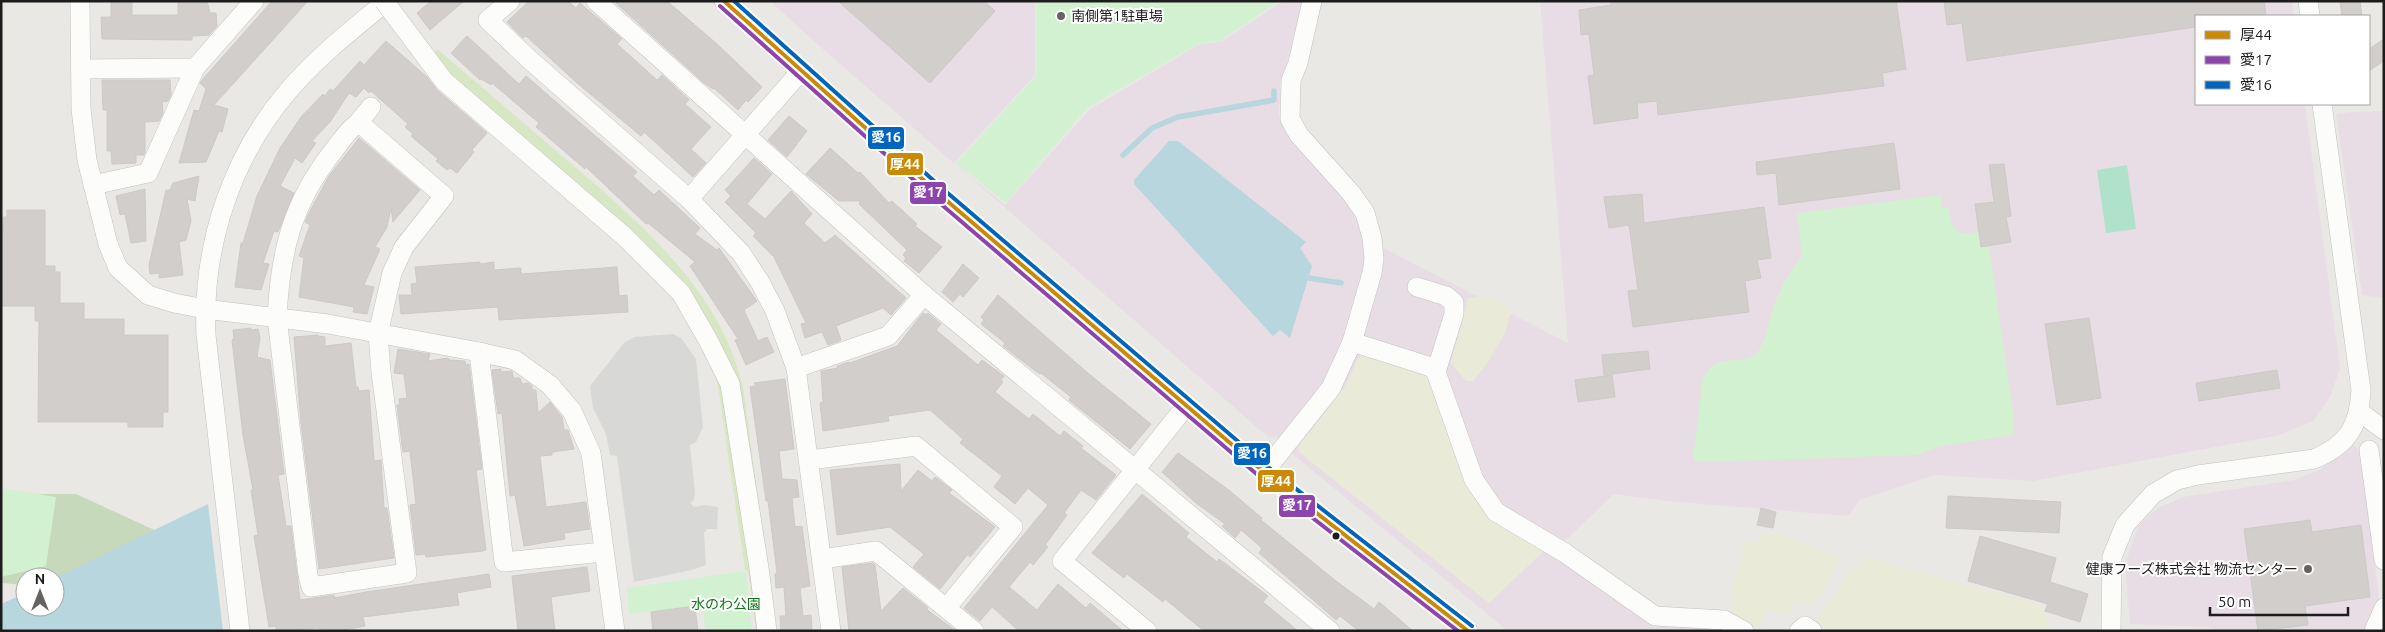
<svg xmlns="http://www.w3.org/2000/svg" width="2385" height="632" viewBox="0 0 2385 632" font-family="Ubuntu,'Noto Sans JP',sans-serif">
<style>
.industrial{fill:#e8dde4}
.religious{fill:#d8d8d6}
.farmland{fill:#eaead8}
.grass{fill:#d7e7c3}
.forest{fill:#c6d9ba}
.park{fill:#d2f1d1}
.pitch{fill:#b0e1cb}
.water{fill:#b8d6dd}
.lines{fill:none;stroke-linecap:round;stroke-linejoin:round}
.stream{stroke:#b8d6dd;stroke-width:5.5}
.building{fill:#d1cecc;stroke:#cdc9c6}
.minor-casing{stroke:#c3c2c1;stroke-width:20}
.minor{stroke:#fcfcfb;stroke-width:19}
.minor-bridge-casing{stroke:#c3c2c1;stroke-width:20;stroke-linecap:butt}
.minor-bridge{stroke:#fcfcfb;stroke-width:19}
.bus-1-casing{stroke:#fff;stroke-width:8}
.bus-2-casing{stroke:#fff;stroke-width:8}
.bus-3-casing{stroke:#fff;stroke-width:8}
.bus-1{stroke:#cb8a06;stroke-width:4}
.bus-2{stroke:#8e44ad;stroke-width:4}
.bus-3{stroke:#0065bd;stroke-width:4}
.poi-dot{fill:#646362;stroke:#fff;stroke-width:2}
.bus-dot{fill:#1c1c1c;stroke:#fff;stroke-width:2}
.labels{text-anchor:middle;stroke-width:4;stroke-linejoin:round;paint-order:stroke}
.poi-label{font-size:14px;fill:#1c1c1c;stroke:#fff;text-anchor:start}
.park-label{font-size:14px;fill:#0d7714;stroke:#fff}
.line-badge{stroke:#fff;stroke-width:2}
.badge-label{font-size:14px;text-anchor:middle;font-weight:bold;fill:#fff}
</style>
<rect width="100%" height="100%" fill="#eae8e5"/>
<g class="industrial">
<path d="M770,1h265v74l-81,88 51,42 84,-95 109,-65 25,-4 60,-40h24l-27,82 -1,33 14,28 54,58 19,37 202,104 -28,-342h752l2,15h-98v88h109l35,264 -9,27 -17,25 -34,15 -247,46 -99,-6 -74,25 -12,16 -181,-15 -53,-7 -63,60 98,66 70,8 6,3h-217l-217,-178 -4,-14 -19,-2 -452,-394z"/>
<path d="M2384,111v187l-22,-3 -26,-181 15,-2z"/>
<path d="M2351,444l9,6 19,147v7l-15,27h-146l-12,-4 -76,-3 -5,-60 13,-38 20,-18 25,-11 111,-17 27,-11z"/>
</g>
<path class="religious" d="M673,334l8,4 15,21 7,68 -7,15 -6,3 5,48 -1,7 -4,3 4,4 10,-2 14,2 -1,22h-10l-3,4 2,32 -14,5 -58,12 -17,-126 -7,-1 -4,-21 -13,-26 -3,-22 35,-44 10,-5z"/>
<g class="farmland">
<path d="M1483,297l21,6 7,8 -6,22 -18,31 -14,17h-7l-15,-18 17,-65z"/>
<path d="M1366,352l65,22 43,114 73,60 -58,55 -189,-150 -2,-6 47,-60 13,-29z"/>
<path d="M1765,532l15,3 61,22 -15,30 -12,18 -2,1 -17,-6 -4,11 -7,4 -17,-4 -8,17 -27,-12v-30l14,-44h10z"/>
<path d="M1866,557l170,47 7,3 9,24h-223l-14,-11 23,-29 8,-15z"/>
</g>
<path class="grass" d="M437,49c42,35 83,71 124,106 75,64 159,133 182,232l33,244h-20l-8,-60 -3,-1 -27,-184 -13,-41 -26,-45 -231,-221 -15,-24z"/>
<path class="forest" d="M1,494h75l111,51 -132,43v-11h-30v8l-24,-2z"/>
<g class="park">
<path d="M1036,1h243l-57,39 -24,4 -111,64 -81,95 -50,-40 80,-87z"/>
<path d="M1941,195l1,13 7,-1 2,17 9,10 20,-2 9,15 25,171 -1,17 -72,11 -25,9 -216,7 -7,-4 10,-80c16,-30 40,-8 55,-27 8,-9 12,-35 17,-48 6,-17 16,-32 27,-47l-5,-43z"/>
<path d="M1,488l55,9 -10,69 -45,11z"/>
<path d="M745,571l7,60h-46l-4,-26 -73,9 -2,-26z"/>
</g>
<path class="pitch" d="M2127,165l9,64 -30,4 -9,-63z"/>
<g class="water">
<path d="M1169,141h9l128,101 -6,6 12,18 -22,72 -10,-8 -7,6 -139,-152v-4z"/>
<path d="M208,504l15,127h-222v-27l24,-11v14h30v-29z"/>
</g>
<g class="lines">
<g class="stream">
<path d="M1123,155l29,-27 26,-11 96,-17v-9"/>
<path d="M1309,278l32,5"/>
</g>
</g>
<g class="building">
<path d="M111,1h21v14h46v-14h29l3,12h6l1,13 -8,9 -17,1v4l-90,-1 -1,-22h10z"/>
<path d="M272,1h36l-94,104 14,4 -6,23 -3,-1 -13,31 -27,1 15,-53 5,1 7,-22 -6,-6 2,-3z"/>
<path d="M431,1h33l-34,29 -13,-17z"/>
<path d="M529,1h39l8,7 4,-5 42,36 -5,5 40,36 5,-5 27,25 -4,4 26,23 -20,22 15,14 -13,14 -49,-45 -3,4 -64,-53 -51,-47 -3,2 -16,-16z"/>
<path d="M617,1h50l50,43 45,43 -14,15 -2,-2 -8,10 -24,-22 -1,1 -9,-6 -88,-80z"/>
<path d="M838,1h146l11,10 -65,72z"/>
<path d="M1611,1h285l10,68 -24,4 2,13 -226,29 -1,-14 -20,2 1,15 -44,6 -6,-48 6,-1 -5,-41 -8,1 -2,-25 32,-5z"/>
<path d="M1944,1h320l2,15h-70v11l-229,34 -5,-38 -15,2z"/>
<path d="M2360,1l2,15h-20l-2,-14z"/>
<path d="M467,36l52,48 7,-8 111,96 -4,4 21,19 5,-5 41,38 -5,6 22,16 2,-2 38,53 -13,9 14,31 9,-4 7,15 -28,13 -11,-25 3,-1 -48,-73 5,-4 -47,-39 -2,1 -60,-57 -1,2 -49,-42 3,-4 -47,-40 -1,2 -10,-6 -1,1 -29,-27z"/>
<path d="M2384,39v22l-15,10v-22z"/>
<path d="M386,41l41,36 10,13 50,43 -15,17 2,2 -17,21 -7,-5 -3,2 -11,-9 2,-2 -27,-23 2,-2 -8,-7 3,-3 -37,-33 -2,2 -5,-5 -8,9 -7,-4 -19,29 -18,19 4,2 -14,20 -7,-5 -15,28 14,7 -16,39 -4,-1 -11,32 6,1 -8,26 -26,-3 6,-44h2l14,-47 23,-48 21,-31 22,-23 2,2 5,-7 3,2 27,-30 4,4z"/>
<path d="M102,80h68l1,15 -3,6 -6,1 1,11 -4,8 -14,1v30l-1,3h-8v8l-24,1 -1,-13h-4v-41h-4z"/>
<path d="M789,116l18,15 -20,26 -19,-17z"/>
<path d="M359,138l61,52 -27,32 -2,-14 -4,19 -12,20 5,2 -16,36 10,2 -7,27 -14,-2 1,-5 -55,-10 5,-39 -5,-2 11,-31 -5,-3 4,-9 20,-37z"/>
<path d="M1894,143l6,46 -121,16 -3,-32 -19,2 -1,-13z"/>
<path d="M830,148l28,25 2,-1 29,31 3,-2 25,23 -2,2 27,21 -23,26 -15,-12 2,-3 -3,-3 4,-5 -48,-46 2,-3h-22l-33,-27z"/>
<path d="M754,158l18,16 -25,30 18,15 26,-28 21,23 -8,9 21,20 10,-8 71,63 -15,17 -8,-7 -47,18 5,14 -13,5 -6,-13 -17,6 -4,-14 5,-1 -32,-66 -21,-21 3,-3 -31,-31 6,-6 -6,-6z"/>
<path d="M2004,164l7,52 -5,1 5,25 -30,5 -6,-43 19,-2 -5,-37z"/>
<path d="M199,176l-4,25 -8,-2 4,22 -5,19 -7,2 4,33 -24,3v-5l-9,1 -1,-9 17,-75h4l3,-7z"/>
<path d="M145,189l1,52 -15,2 -6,-29 -5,1 -4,-19z"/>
<path d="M1642,194l2,29 120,-16 7,51 -14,2 4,18 -16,3 4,31 -116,15 -5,-36 10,-1 -9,-65 -20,3 -5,-31z"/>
<path d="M7,210h38v56h10v6h5v31h24v16h40v16h44v77h-5v15h-35v-5h-90l1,-101h-4v-15h-34v-80h2v-9h4z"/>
<path d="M480,262v2l14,-2v8l27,-2v6l96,-7 2,29 8,-1 1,17 -129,8 -1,-13 -97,7 -2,-19h13l-1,-11 6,-1 -2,-16z"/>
<path d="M963,264l16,14 -16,19 -3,-3 -7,8 -11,-10z"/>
<path d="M998,295l91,79 62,50 -21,25 -61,-49 2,-3 -30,-24 -1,1 -6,-4 -31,-24 2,-3 -24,-19 3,-4 -3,-3z"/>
<path d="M923,313l3,2 2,-2 13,11 -5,6 42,35 4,-5 22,16 -3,4 2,2 -8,10 34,27 4,-5 27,22 4,-5 19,15 -2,2 35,27 -20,25 -15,-10 -17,23 3,2 -22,30 3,2 -15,18 -3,-3 -21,25 28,23 21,-26 28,24 4,-5 33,28h-104l-27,-24 -12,14 -16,-13 84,-103 -20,-17 -13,16 -21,-17 8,-11 -42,-33 3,-4 -33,-29 -42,6 1,5 -66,10 -3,-28 3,-1 -2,-31 17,-3 -1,-2 12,-4 1,1 47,-17z"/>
<path d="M2089,318l12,80 -44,7 -12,-81z"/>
<path d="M251,328v2l7,-1 2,9 -3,19 13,3 14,114 -6,1 8,51h5l9,74 34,-5v3l32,-6 123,-18 2,13 -34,6 2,12 -96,12 2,9 -26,5h-13v-2h-7v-1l-43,3v-5l-7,1 -15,-91 4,-1 -7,-45h2l-10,-55 -11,-95 2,-1 -1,-9z"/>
<path d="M318,335v1l7,1v9l26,-3 5,44h2l1,4 10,-1 5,71 7,-1 3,48h3l7,50 -75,11 -18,-146 -7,-86z"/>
<path d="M398,349l32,5 -2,7 20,-3 1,2 16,1 1,4 3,-1 13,105 -6,1 10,80 -3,1 -57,6 -1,-3 -9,1 -6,-50 6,-1 -6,-53 -7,1 -6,-47h3l-1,-6 8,-1 -3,-24 -10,-1z"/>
<path d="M1648,351l2,18 -46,6 -2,-20z"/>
<path d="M501,369v3l11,-1 1,7h7l2,6 6,-1 4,3v4h4l2,23 12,-11 12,15 2,13h4l6,19 -22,3v3l-12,1 6,51 40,-5 4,27 -26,4 1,6 -41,7 -9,-51 -5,1 -8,-83 -4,1 -6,-44z"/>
<path d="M2277,370l3,18 -81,13 -3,-18z"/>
<path d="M1612,375l3,22 -37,5 -3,-22z"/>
<path d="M785,379l9,70 -15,2 3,28 15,1 2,17 -7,1 3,29 7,-1 8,60 -10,2 3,28 8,-1 1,16h-31l-1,-15h6l-2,-29 -8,1 -1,-14 2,-1 -9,-72h-2l-16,-114 6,-1 -2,-3z"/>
<path d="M1178,453l52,38 32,27 -1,2 75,61 38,28 5,-7 34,29h-54l-19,-15 -4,4 -77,-67 3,-5 -21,-18 -6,8 -13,-12 3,-2 -29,-21 -34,-31z"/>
<path d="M900,464l1,27 17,-21 14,11 3,-4 17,13 -3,3 46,34 -25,30 -2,-3 -28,35 -27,-22 11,-13 -34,-27 -53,8 -7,-65z"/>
<path d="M1142,494l47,39 -3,4 31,25 2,-3 49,37 -5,6 35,29h-94l-39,-32 -2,3 -36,-28 -3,4 -32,-25z"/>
<path d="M1948,496l113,6 -2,31 -113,-5z"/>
<path d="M1761,508l15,4 -3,16 -16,-3z"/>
<path d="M2310,520l2,12 49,-7 9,72 -65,9 3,19 -50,6 -14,-102z"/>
<path d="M1980,536l76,22 -6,24 38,12 -8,28 -35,-11 3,-7 -80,-23z"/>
<path d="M873,563l2,2 6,46 22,-23 25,20 -2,1 30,22h-107l-7,-64z"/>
<path d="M587,567l3,24 -39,6 4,34h-37l-6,-55z"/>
<path d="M695,606l3,25h-45l-2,-19z"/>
</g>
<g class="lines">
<defs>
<g id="minor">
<path d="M80,1l1,108 6,51 21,84 10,24 30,27 26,8 31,6 123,15 151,28 36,8 35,25 22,26 19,42 24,178"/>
<path d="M510,1l-22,19 42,40 159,139"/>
<path d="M596,1l328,294 406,336"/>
<path d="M724,1l215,193 325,278 204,159"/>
<path d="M2308,1l2,15"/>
<path d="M420,49l24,32 181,156 56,56 27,47 22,44 29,184 8,63"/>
<path d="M81,69l114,-1"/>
<path d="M801,71l-112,128 52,54 19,29 15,29 21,57 35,263"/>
<path d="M357,124l6,2 81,70 -40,51 -12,26 -14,61 3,38 26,201 -96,14 -3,-12 -31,-257c3,-66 15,-115 57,-168 7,-9 13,-19 23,-26z"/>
<path d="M357,124l14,-17"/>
<path d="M93,185l55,-12 47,-105 59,-67"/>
<path d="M1417,287l29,9 8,7v11l-18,58"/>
<path d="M1352,342l79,25 5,5 38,108 22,32 69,41 90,63 69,4 20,11"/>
<path d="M479,352l25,210 99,-10"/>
<path d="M796,368l92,-32 36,-41"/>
<path d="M2360,412l24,18"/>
<path d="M2369,450l15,110"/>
<path d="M810,460l106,-14 97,81 -66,80"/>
<path d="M1264,472l67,-84 21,-46 20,-69 2,-14 -2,-21 -7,-25 -14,-20 -52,-58 -9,-16 1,-39 7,-17 14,-62"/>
<path d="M822,559l54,-8 98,80"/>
<path d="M240,631l-34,-296c-4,-88 25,-178 83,-245 28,-33 64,-61 98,-89"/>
<path d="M1147,631l-85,-70 124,-155"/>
<path d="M1799,631l6,-5 7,5"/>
<path d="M2111,631l1,-74 13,-32 28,-31 24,-14 21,-5 116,-16c34,-14 45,-33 47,-69l-39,-286"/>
<path d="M2374,631l10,-23"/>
</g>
</defs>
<use href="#minor" class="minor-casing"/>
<use href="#minor" class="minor"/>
<defs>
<path id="minor-bridge" d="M384,1l36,48"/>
</defs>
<use href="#minor-bridge" class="minor-bridge-casing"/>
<use href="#minor-bridge" class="minor-bridge"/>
<defs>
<path id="bus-1" d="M724,1l215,193 325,278 204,159"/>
<path id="bus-2" d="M720,6l215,193 325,278 198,154"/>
<path id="bus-3" d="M734,1l209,188 325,278 204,159"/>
</defs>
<use href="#bus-1" class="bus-1-casing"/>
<use href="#bus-2" class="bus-2-casing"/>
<use href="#bus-3" class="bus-3-casing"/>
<use href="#bus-1" class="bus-1"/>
<use href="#bus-2" class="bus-2"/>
<use href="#bus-3" class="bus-3"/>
</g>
<g class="poi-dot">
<circle cx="1061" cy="16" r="5"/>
<circle cx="2308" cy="569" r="5"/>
</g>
<circle class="bus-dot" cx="1336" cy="536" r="4.5"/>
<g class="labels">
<g class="poi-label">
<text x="1071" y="21">南側第1駐車場</text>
<text x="2298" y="574" text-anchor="end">健康フーズ株式会社 物流センター</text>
</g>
<g class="park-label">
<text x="726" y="609">水のわ公園</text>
</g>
</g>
<g class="line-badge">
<rect x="867" y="126" width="38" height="24" rx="5" fill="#0065bd"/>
<rect x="886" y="152" width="38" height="24" rx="5" fill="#cb8a06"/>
<rect x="909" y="181" width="38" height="24" rx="5" fill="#8e44ad"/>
<rect x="1233" y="442" width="38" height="24" rx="5" fill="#0065bd"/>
<rect x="1257" y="469" width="38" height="24" rx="5" fill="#cb8a06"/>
<rect x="1278" y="494" width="38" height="24" rx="5" fill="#8e44ad"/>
</g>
<g class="badge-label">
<text x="886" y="142">愛16</text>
<text x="905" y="169">厚44</text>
<text x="928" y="197">愛17</text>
<text x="1252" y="458">愛16</text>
<text x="1276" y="486">厚44</text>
<text x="1297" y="510">愛17</text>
</g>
<rect width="2385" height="632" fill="none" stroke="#1c1c1c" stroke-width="5"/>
<rect x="2195" y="15" width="175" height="90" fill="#ffffff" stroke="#a4a4a4"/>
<rect x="2205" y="31" width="25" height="8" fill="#cb8a06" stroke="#a4a4a4"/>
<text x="2240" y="40" font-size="15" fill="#1c1c1c">厚44</text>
<rect x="2205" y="56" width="25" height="8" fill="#8e44ad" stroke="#a4a4a4"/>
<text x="2240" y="65" font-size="15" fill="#1c1c1c">愛17</text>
<rect x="2205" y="81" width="25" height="8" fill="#0065bd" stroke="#a4a4a4"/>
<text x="2240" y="90" font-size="15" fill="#1c1c1c">愛16</text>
<g transform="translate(40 592)"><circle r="24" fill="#ffffff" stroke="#a4a4a4"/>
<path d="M0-4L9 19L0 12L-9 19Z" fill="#646362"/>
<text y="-8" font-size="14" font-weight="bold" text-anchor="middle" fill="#1c1c1c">N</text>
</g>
<path d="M2210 607v8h138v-8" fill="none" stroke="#1c1c1c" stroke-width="2.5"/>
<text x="2218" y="607" font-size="15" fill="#1c1c1c" stroke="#ffffff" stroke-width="4" paint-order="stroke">50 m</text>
</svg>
